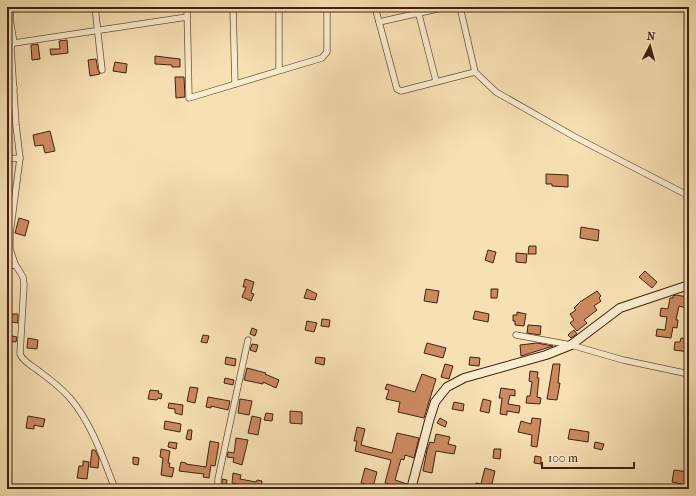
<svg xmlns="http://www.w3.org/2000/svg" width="696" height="496" viewBox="0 0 696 496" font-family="'IM FELL French Canon',serif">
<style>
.building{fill:#cc8a61;stroke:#412112}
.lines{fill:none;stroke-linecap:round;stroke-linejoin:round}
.minor-casing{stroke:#6e513a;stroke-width:7}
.secondary-casing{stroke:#412112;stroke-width:10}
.minor{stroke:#faecce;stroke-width:5.5}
.secondary{stroke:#faecce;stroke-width:8}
</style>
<rect width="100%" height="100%" fill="#f7e1b4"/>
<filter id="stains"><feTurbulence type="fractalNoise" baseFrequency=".005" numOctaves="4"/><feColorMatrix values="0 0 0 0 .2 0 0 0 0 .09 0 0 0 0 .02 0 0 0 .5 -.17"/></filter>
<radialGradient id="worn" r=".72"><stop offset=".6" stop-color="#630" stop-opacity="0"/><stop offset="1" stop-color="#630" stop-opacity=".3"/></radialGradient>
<g class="building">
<path d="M67,40l1,13 -17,2 -1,-6h10l-1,-8z"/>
<path d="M38,44l2,15 -8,1 -1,-15z"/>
<path d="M155,56l25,3v8h-8v-2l-17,-1z"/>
<path d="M96,59l2,11 2,4 -10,2 -2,-16z"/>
<path d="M115,62l12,2 -1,9 -13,-2z"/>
<path d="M175,77h9l1,20 -9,1z"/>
<path d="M50,131l5,20 -10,2 -2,-8 -8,1 -2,-11z"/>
<path d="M546,174l22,1v12l-16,-1v-2h-6z"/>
<path d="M19,218l10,3 -4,15 -10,-3z"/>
<path d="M581,227l18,3 -1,11 -18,-3z"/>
<path d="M529,246h7v8h-8z"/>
<path d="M488,250l8,2 -3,11 -8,-3z"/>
<path d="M516,253l11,1 -1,9 -10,-1z"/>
<path d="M645,271l12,11 -5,6 -13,-11z"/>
<path d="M245,279l9,3 -3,11 3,1 -3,7 -9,-4 4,-10h-3z"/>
<path d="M307,289l10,5 -2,6 -11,-2z"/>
<path d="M426,289l13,2 -2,12 -13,-2z"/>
<path d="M491,289h7l-1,9h-6z"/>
<path d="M597,291l4,5 -2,2 2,3 -7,5 3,4 -13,10 3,3 -10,8 -7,-8 4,-3 -4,-6 6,-4 -2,-2 6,-6z"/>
<path d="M676,295l12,2 -2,11 -7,-2 -3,14h2l-1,8 -4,-1 -2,11 -15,-2 1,-7 8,1 2,-13 -7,-1 1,-8 7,1 2,-11h3v-2z"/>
<path d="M475,311l14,3 -1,8 -15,-3z"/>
<path d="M517,312l9,2 -2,12 -9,-1v-4h-2v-6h4z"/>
<path d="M12,314h6v9l-7,-1z"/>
<path d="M322,319l8,1 -1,7 -8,-1z"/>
<path d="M307,321l10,2 -3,9 -9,-2z"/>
<path d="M528,325l13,1 -1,9 -13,-2z"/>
<path d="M252,328l5,2 -2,6 -5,-2z"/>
<path d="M574,330l3,4 -6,4 -3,-3z"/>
<path d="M7,335l10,2 -1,5 -9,-1z"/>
<path d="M203,335l6,1 -2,7 -6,-1z"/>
<path d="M28,338l10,2 -1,9 -10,-1z"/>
<path d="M681,338l8,1v13l-15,-2 1,-8h5z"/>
<path d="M427,343l19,5 -3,10 -19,-5z"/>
<path d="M537,343l16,3 -32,10 -1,-11z"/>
<path d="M252,344l6,1 -2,7 -6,-2z"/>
<path d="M226,357l10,2 -1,7 -10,-2z"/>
<path d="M316,357l9,1 -1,7 -9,-2z"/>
<path d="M470,357l10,1 -1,8 -10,-1z"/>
<path d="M445,364l8,2 -4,13 -8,-2z"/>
<path d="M553,364h7l-2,19h2l-3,17 -10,-1z"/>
<path d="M247,368l19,5 -1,1 14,6 -3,8 -13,-6v2l-19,-4z"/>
<path d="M530,371l8,1 -1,6h2l-2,19 4,1 -1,6 -14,-1 1,-7h3l2,-14 -3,-1z"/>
<path d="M422,374l14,5 -12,39 -26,-6 2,-10 -14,-3 3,-9 -4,-1 2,-5 28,8z"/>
<path d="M225,378l9,2 -1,5 -9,-2z"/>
<path d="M190,387l8,1 -3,15 -8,-2z"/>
<path d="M501,388l14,2v6l-5,-1 -2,9 12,2 -1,7 -12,-2v4l-7,-1 2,-16h-3z"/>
<path d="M150,390l9,1 -1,2 4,1 -1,5 -3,-1 -1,2 -9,-1z"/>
<path d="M208,397l22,4 -2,9 -17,-4v2l-5,-1z"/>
<path d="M240,399l12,2 -3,14 -11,-2z"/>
<path d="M483,399l8,2 -2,12 -9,-2z"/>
<path d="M454,402l10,2 -1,7 -11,-2z"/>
<path d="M169,403l14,2 -1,10 -7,-2v-4l-7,-1z"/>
<path d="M290,411l12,1v12l-12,-1z"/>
<path d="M266,413l7,1 -1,7 -8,-1z"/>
<path d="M28,416l17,3 -2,8 -9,-2v4l-8,-1z"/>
<path d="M252,416l9,2 -3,17 -10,-2z"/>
<path d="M440,418l7,4 -2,5 -8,-4z"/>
<path d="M532,418l9,1 -4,28 -6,-1 1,-11 -14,-3 3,-11 10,3z"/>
<path d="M165,421l16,3 -1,8 -16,-3z"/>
<path d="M357,427l8,2 -4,16 31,8 5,-20 22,5 -5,20 -9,-3 -1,5 -3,-1 -6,21 12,4 -2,5h-11l1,-3 -10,-3 6,-23 -36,-9 2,-10h-3z"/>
<path d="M570,429l19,3 -1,10 -20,-3z"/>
<path d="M188,430h4l-1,10 -5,-1z"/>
<path d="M436,434l14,3 -2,7 8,2 -2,8 -18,-3 -4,22 -9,-2 4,-21 3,-8 4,1z"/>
<path d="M236,438l12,2 -6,25 -9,-3 1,-4 -7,-1 1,-5 6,1z"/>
<path d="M210,441l9,2 -4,23 -4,-1 -2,13 -6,-1 1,-3 -25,-3 2,-9 5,1v1l20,3z"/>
<path d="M169,442l8,1 -1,6 -8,-2z"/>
<path d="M595,442l9,2 -2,6 -8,-2z"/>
<path d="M161,449l9,2 -2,12h2l-1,4 5,1 -2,9 -11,-2 2,-17 -3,-1z"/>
<path d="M494,449h7l-1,10 -7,-1z"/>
<path d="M92,450h3l4,8 -1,10 -8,-1z"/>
<path d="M535,456l6,1v7l-7,-1z"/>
<path d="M133,457l6,1 -1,7 -5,-1z"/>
<path d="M83,461l6,1 -2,17 -10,-1 2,-12h4z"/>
<path d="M365,468l12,4 -4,15 -12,-4z"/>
<path d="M485,468l10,3 -3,13h-3v2l5,1 -1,2h-19l2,-6 5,1z"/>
<path d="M674,470l15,2 -2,13 -15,-3z"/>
<path d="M233,473l8,2 -1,4 16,3 1,-2 5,1 -1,6 -10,-2 -1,4h-9l1,-4 -10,-2z"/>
<path d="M222,479l5,1 -1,9 -4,-1z"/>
<path d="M12,484l15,3v2h-17z"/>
</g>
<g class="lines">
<defs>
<g id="minor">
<path d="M11,7l-1,12 4,24"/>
<path d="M95,7l7,63"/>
<path d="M187,7l2,91 133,-40 5,-6v-45"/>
<path d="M233,7l2,77"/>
<path d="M375,7l22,82 4,2 74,-19"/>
<path d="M417,7l19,74"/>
<path d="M460,7l15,65 21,20 79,45 114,59"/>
<path d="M379,22l67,-15"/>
<path d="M279,70v-63"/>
<path d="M7,87l7,1"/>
<path d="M7,159l13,-1"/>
<path d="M7,268l8,-4"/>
<path d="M516,335l55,10 52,15 66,14"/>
<path d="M115,489c-12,-31 -23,-65 -45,-91 -9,-10 -19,-18 -30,-26 -8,-7 -16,-9 -20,-18l4,-70 -1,-7 -8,-13 -5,-15v-15l10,-76 -4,-33 -5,-77 1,-3 2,-2 173,-26"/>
<path d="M218,489v-10l30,-139"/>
</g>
<path id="secondary" d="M411,489l18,-68 6,-19 12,-15 17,-9 82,-23 25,-10 49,-37 69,-23"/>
</defs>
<use href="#minor" class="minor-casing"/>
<use href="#secondary" class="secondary-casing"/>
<use href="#minor" class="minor"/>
<use href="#secondary" class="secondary"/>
</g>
<rect width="696" height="496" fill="none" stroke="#f7e1b4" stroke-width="24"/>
<rect x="8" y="8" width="680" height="480" fill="none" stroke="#412112" stroke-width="2"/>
<rect x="12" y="12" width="672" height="472" fill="none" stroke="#412112"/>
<g transform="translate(650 46) rotate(6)" stroke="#faecce" stroke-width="3" paint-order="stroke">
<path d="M0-3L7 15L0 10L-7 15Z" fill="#412112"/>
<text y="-6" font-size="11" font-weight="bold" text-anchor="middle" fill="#412112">N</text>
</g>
<path d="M542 462v6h92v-6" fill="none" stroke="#412112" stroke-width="2"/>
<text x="548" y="462" font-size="12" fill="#412112" stroke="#faecce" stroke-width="3" paint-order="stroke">100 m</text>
<rect width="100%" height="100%" filter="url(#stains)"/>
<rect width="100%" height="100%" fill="url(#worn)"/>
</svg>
